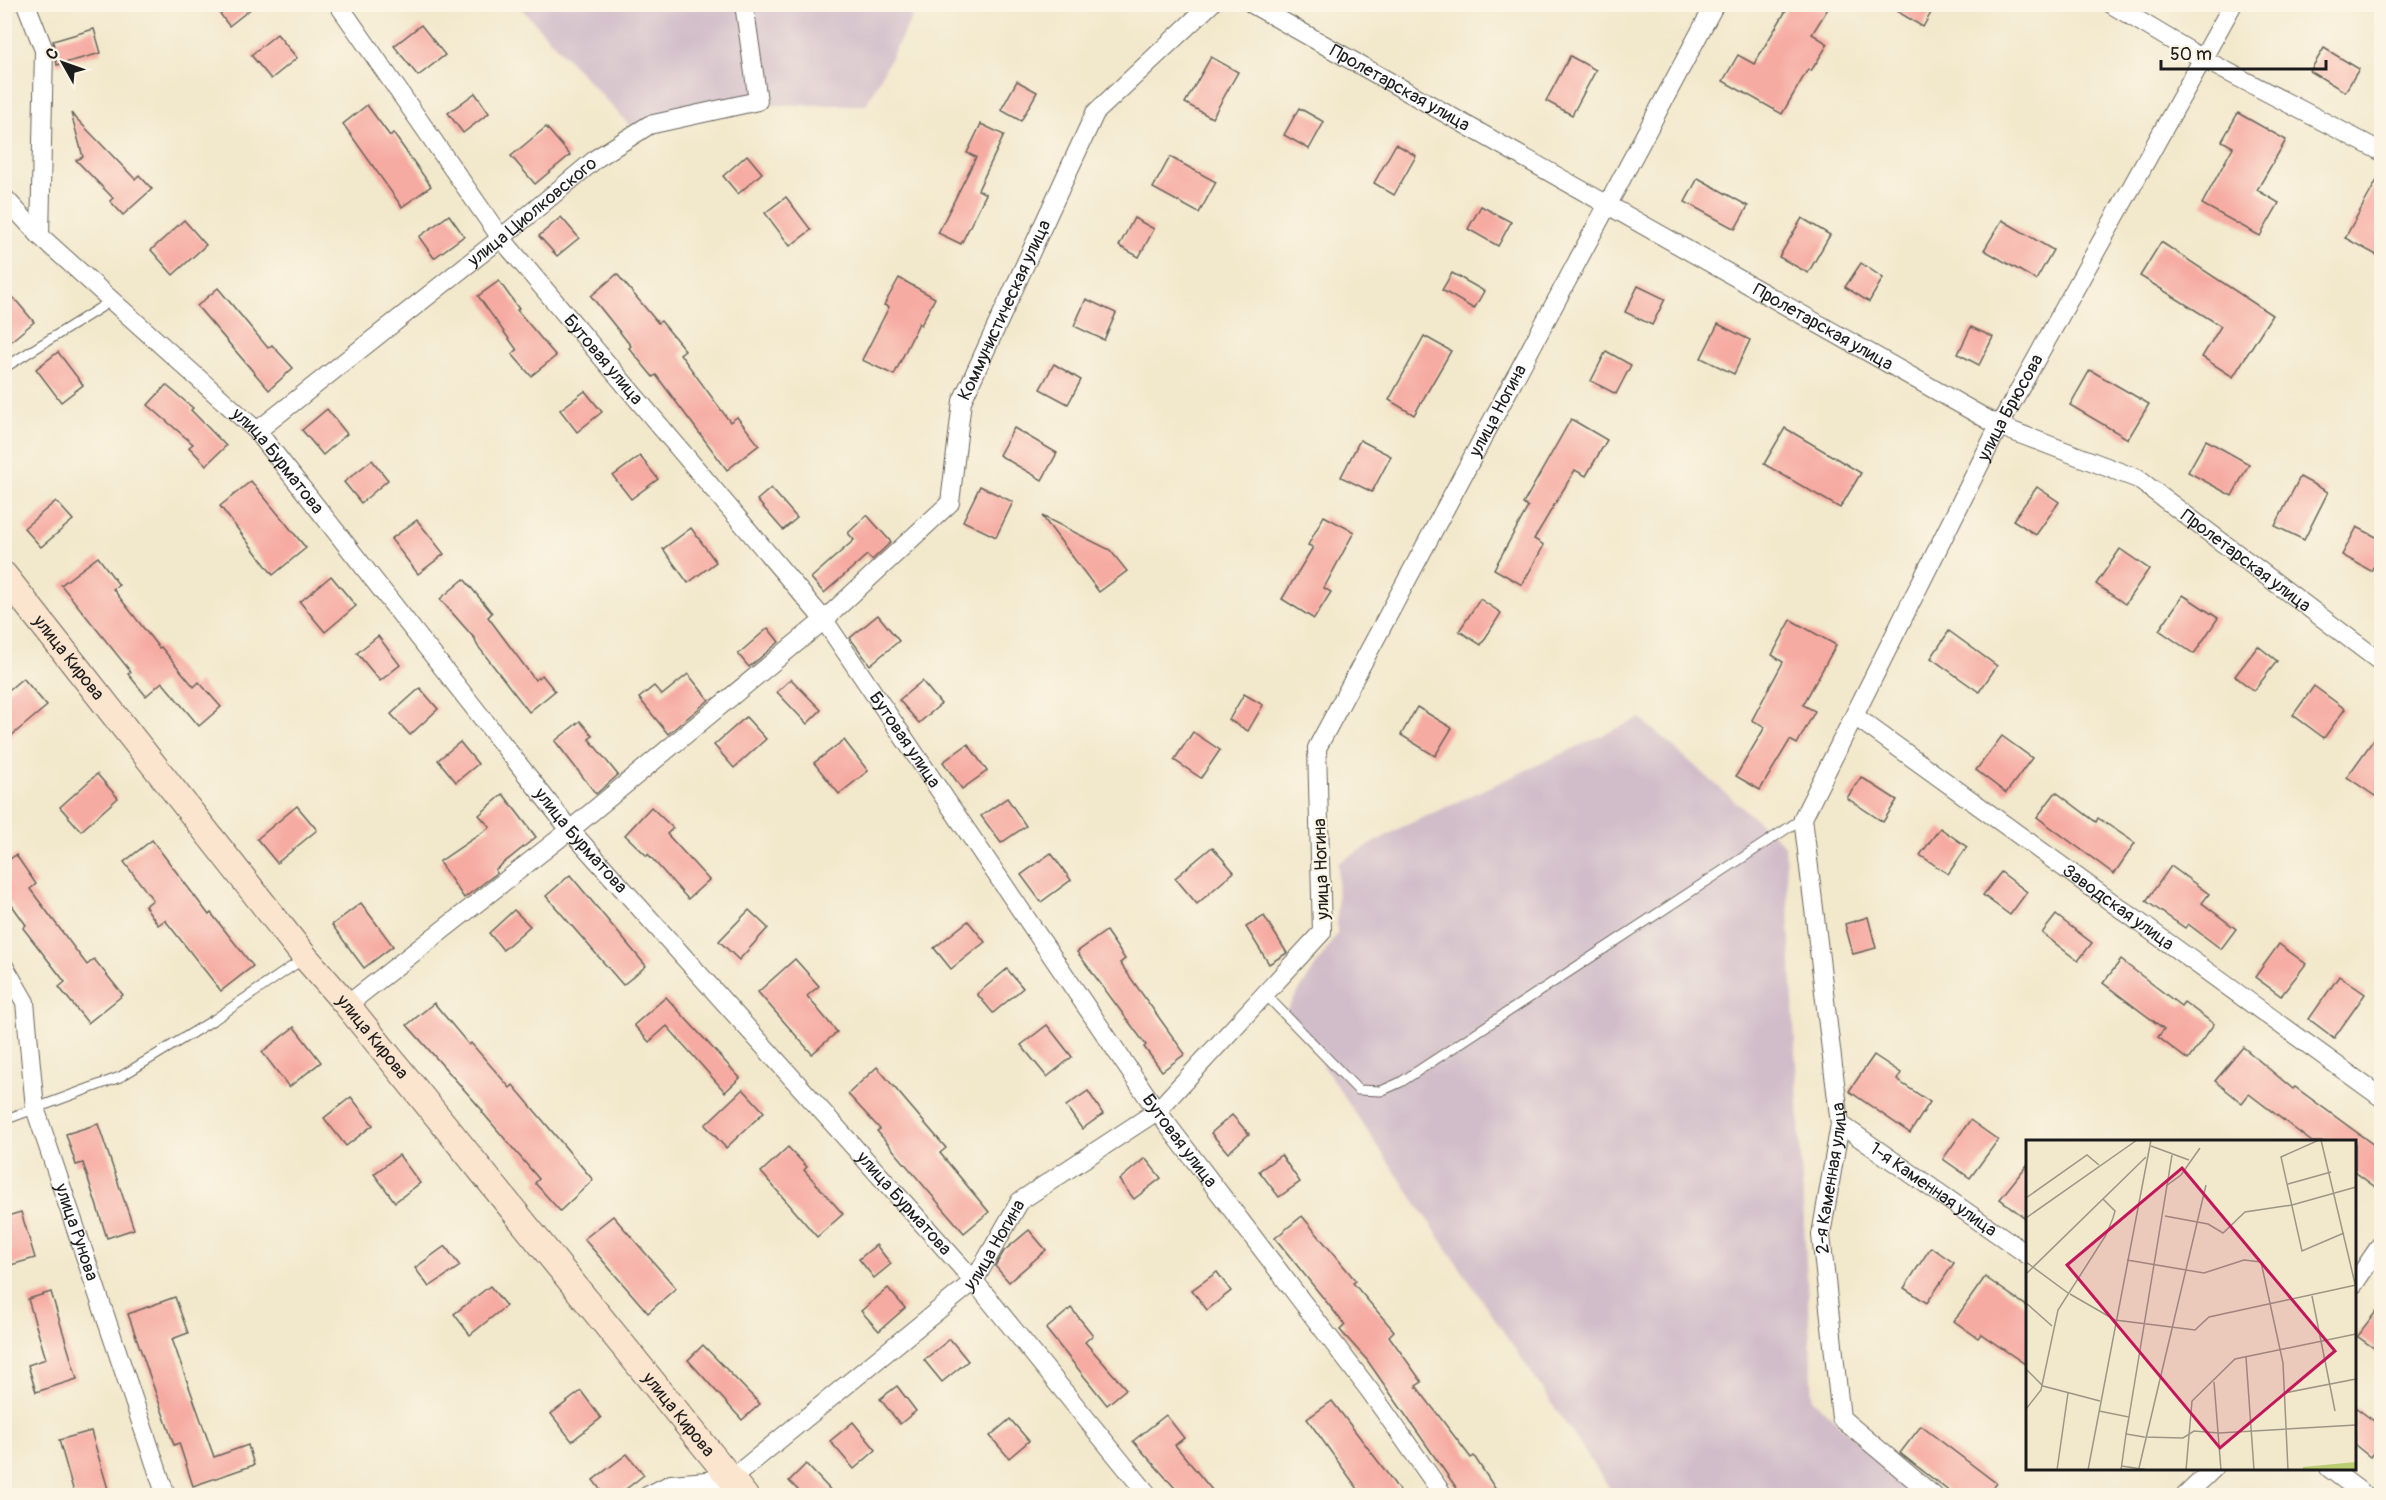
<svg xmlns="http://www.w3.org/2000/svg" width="2386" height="1500" viewBox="0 0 2386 1500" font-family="Pangolin,sans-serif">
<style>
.industrial{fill:#d1bdc9}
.building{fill:#f6aba2}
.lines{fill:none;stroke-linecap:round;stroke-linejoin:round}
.service-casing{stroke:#67635a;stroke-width:11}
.minor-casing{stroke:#67635a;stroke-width:20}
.secondary-casing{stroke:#67635a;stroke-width:28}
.service{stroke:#fff;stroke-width:9}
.minor{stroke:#fff;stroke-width:18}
.secondary{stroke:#fbe5cf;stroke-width:26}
.labels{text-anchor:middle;stroke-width:4.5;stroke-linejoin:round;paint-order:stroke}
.street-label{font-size:18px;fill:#1c1c1c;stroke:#fcf5e5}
.inset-road{fill:none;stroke:#9c9686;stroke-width:1.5}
.view{fill:#c2185b;fill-opacity:0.15;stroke:#c2185b;stroke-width:3}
.inset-edge{fill:none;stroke:#1c1c1c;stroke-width:3}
</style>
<rect width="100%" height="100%" fill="#fcf5e5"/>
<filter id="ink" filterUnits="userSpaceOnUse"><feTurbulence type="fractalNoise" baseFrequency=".0167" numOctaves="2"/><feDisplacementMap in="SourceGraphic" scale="12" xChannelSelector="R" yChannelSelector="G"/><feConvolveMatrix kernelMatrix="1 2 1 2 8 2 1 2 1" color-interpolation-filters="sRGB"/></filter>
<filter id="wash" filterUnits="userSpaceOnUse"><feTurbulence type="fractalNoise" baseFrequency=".008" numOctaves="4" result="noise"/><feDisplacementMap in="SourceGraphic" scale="24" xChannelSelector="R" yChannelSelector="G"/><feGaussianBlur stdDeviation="1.35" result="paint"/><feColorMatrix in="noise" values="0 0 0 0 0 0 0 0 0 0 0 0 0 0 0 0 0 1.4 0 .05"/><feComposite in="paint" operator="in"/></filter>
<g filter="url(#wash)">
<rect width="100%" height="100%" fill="#f2e8cc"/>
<g class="industrial">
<path d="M910,4l2,13 -46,88h-105l-127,25 -116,-125z"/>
<path d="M1640,718l145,127 28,555 102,95h-301l-328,-484 51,-77 1,-71 62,-35z"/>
</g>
<g id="blocks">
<g class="building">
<path d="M213,4h44l-28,22z"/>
<path d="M1790,4h41l-19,30 16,10 -17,27 -3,-2 -26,45 -59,-33 15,-26 16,9z"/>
<path d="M1885,4h51l-13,23z"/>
<path d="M421,25l24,30 -27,21 -24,-30z"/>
<path d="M94,29l7,24 -44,12 -4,-24z"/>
<path d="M277,34l20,24 -26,21 -20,-24z"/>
<path d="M2324,48l35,21 -14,23 -35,-21z"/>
<path d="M1570,56l26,14 -24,45 -26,-14z"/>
<path d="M1211,57l27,15 -26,46 -27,-15z"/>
<path d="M1017,81l20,11 -16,29 -20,-11z"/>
<path d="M475,93l14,20 -26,20 -15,-20z"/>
<path d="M367,105l23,31 3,-3 38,53 -29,21 -59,-83z"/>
<path d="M1299,108l25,14 -15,27 -25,-14z"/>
<path d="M71,113l64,66 4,-4 13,14 -29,26 -13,-14 3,-3 -37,-38 7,-3z"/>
<path d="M2238,113l48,27 -29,50 22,13 -19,33 -58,-32 31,-57 -11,-6z"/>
<path d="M981,124l23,11 -26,55 8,4 -25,50 -23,-11 38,-76 -9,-4z"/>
<path d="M546,127l24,28 -35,29 -24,-28z"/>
<path d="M1396,144l20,12 -22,39 -20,-12z"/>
<path d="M747,155l15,18 -24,21 -15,-18z"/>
<path d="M1170,157l46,25 -17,31 -46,-25z"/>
<path d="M2382,171v87l-37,-20z"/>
<path d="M1698,178l50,28 -13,23 -50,-27z"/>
<path d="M786,197l25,33 -21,16 -25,-33z"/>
<path d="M1481,206l30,16 -13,24 -30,-17z"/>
<path d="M449,215l15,21 -30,22 -15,-21z"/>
<path d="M561,217l18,21 -22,18 -18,-20z"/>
<path d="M1134,218l20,11 -15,28 -20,-11z"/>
<path d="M1802,218l28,17 -22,38 -29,-16z"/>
<path d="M184,220l22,25 -33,30 -22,-25z"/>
<path d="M2002,220l51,30 -17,30 -52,-30z"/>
<path d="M2161,242l111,73 -39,62 -31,-20 19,-31 -81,-50z"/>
<path d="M1861,263l22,15 -14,24 -24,-15z"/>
<path d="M1452,273l32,18 -10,18 -32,-19z"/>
<path d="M617,274l41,49 3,-2 24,29 -5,4 50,68 7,-5 22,28 -32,25 -71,-95 -3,2 -24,-29 2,-2 -40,-50z"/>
<path d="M899,278l36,20 -14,27 -2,-2 -25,52 -32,-15 27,-53 -5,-2z"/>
<path d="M499,281l20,28 -2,1 39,46 -25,20 -19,-22 5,-4 -39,-54z"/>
<path d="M1638,286l27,13 -13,26 -27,-13z"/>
<path d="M218,288l50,60 4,-3 21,23 -24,22 -72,-84z"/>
<path d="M14,298l20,24 -30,25v-41z"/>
<path d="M1086,299l30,14 -12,27 -30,-14z"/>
<path d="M1718,324l32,16 -16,34 -33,-16z"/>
<path d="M1971,327l22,10 -14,28 -21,-11z"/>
<path d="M1424,336l27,15 -37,64 -25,-15z"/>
<path d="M1606,351l25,14 -15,29 -25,-13z"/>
<path d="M58,352l25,33 -22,17 -25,-33z"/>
<path d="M1054,364l27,16 -13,24 -28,-15z"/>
<path d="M2090,370l59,34 -21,35 -58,-34z"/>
<path d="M166,385l27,23 -2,2 35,36 -20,19 -17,-18 4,-3 -45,-39z"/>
<path d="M585,391l17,21 -25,20 -17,-22z"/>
<path d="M327,409l20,25 -24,21 -21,-25z"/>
<path d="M1571,419l36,21 -21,36 -11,-6 -41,69 10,6 -22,40 -28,-16 34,-62 -5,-3z"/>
<path d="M1014,428l43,25 -15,27 -43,-25z"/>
<path d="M1785,428l76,45 -21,35 -76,-44z"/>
<path d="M1360,440l31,16 -19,36 -31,-15z"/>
<path d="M2206,440l43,24 -17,32 -44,-24z"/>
<path d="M640,456l18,23 -27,20 -18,-23z"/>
<path d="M372,460l16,20 -27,23 -17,-21z"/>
<path d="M2300,477l28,15 -24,48 -29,-14z"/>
<path d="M251,481l55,67 -33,27 -53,-69z"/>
<path d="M980,486l33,16 -17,35 -33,-16z"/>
<path d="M2037,487l22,15 -23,33 -23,-15z"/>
<path d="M771,488l26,30 -14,12 -26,-30z"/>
<path d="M56,501l17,19 -32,27 -17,-19z"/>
<path d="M867,515l24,27 -19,18 -5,-5 -43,38 -13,-15 43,-38 -6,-7z"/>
<path d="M1042,516l68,34 17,21 -28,21z"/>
<path d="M1324,516l30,16 -30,56 7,4 -17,27 -32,-20 31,-52 -5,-2z"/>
<path d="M417,520l27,34 -26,20 -27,-35z"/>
<path d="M2357,527l25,13v12l-11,19 -29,-16z"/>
<path d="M691,528l25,34 -28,21 -25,-34z"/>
<path d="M2120,549l29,20 -24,35 -29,-20z"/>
<path d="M98,557l21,28 -6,4 46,59 2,-1 33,40 5,-5 22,25 -22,19 -37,-44 -16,14 -18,-22 3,-2 -70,-87z"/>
<path d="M331,576l25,30 -31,26 -25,-30z"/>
<path d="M464,579l28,34 -4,4 47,63 7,-5 13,16 -26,21 -52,-67 -2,-6 -35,-40z"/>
<path d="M2183,595l35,23 -24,36 -35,-24z"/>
<path d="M1480,599l21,14 -20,32 -22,-14z"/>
<path d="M878,615l21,26 -29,24 -20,-27z"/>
<path d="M1791,620l45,25 -33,60 12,6 -18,33 -7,-4 -30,50 -24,-14 29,-49 -13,-7 31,-58 -11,-7z"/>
<path d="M768,628l11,14 -30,25 -11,-13z"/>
<path d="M1949,631l48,35 -18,26 -48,-34z"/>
<path d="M378,636l22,29 -20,16 -23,-28z"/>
<path d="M2258,646l19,15 -23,30 -19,-15z"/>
<path d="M688,674l21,26 -41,34 -29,-36 15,-12 8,9z"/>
<path d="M23,678l24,28 -43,36v-48z"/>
<path d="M791,679l30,31 -14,14 -30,-32z"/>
<path d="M922,681l19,23 -22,19 -20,-23z"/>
<path d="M2314,686l31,23 -21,29 -31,-23z"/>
<path d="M420,688l18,21 -28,26 -19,-21z"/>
<path d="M1244,694l19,11 -15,26 -19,-11z"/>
<path d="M1417,707l35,21 -17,28 -34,-21z"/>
<path d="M746,717l20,22 -32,29 -20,-23z"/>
<path d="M580,721l13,15 -4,3 29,36 -22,19 -41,-53z"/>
<path d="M2382,728v59l-7,9 -28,-19z"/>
<path d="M1193,732l27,18 -19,28 -27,-18z"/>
<path d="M2002,736l30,22 -26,35 -30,-23z"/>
<path d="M844,740l24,31 -29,23 -25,-31z"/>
<path d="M460,742l18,22 -22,18 -18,-22z"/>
<path d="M968,744l19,27 -25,18 -19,-27z"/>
<path d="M97,774l21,24 -37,33 -21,-24z"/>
<path d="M1861,777l36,23 -14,22 -36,-24z"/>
<path d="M2056,792l40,30 2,-4 37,25 -21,31 -77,-57z"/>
<path d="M503,794l33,43 -41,33 2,3 -33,25 -25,-36 51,-35 -11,-12z"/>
<path d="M1007,798l19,28 -25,17 -20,-27z"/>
<path d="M297,806l20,24 -40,33 -20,-24z"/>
<path d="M651,807l22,21 -6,6 42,46 -21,19 -40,-45 -1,2 -22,-21z"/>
<path d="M1940,828l27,19 -19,27 -28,-19z"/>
<path d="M152,840l57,75 2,-2 42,53 -32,25 -56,-71 -7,5 -13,-19 8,-6 -29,-38z"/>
<path d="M1212,847l22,25 -37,32 -22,-26z"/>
<path d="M1051,853l20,27 -30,22 -20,-27z"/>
<path d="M16,855l20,29 -6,5 57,76 7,-6 29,36 -35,28 -29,-36 6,-5 -42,-54 3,-3 -22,-31v-31z"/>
<path d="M2171,866l38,28 -7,9 34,26 -15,20 -33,-25 -3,4 -39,-27z"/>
<path d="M2001,872l26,20 -17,23 -27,-20z"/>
<path d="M570,875l76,91 -23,19 -77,-89z"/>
<path d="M361,903l32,43 -29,22 -32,-43z"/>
<path d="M514,910l16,16 -27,24 -14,-17z"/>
<path d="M749,910l19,18 -29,32 -20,-19z"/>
<path d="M2056,915l36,28 -14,18 -36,-28z"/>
<path d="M1264,916l23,37 -18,11 -23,-37z"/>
<path d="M1868,917l8,31 -23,6 -8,-30z"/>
<path d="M968,921l17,21 -34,27 -17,-21z"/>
<path d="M1106,931l19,28 -5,4 65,91 -23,17 -18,-24 2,-2 -69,-93z"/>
<path d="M2279,944l27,20 -25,32 -26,-19z"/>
<path d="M795,959l24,27 -12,10 30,36 -25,22 -54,-62z"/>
<path d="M2121,960l60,46 3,-4 30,22 -26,36 -30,-23 6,-8 -61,-46z"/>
<path d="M1007,969l16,19 -30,25 -16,-19z"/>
<path d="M2339,976l26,18 -31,44 -25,-19z"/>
<path d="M666,997l74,81 -15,14 -58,-66 -18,16 -15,-17z"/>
<path d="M434,1003l35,42 2,-2 39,45 3,-3 80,95 -33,31 -25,-28 4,-4 -57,-67 1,-1 -76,-86z"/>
<path d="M1047,1025l25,32 -25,20 -26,-32z"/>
<path d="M294,1027l27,35 -32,25 -27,-35z"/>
<path d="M2243,1047l50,42 2,-2 87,64v41l-27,-20v-30h-43l-63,-48 -7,9 -27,-22z"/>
<path d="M1874,1055l27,18 -4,7 33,22 -20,31 -61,-42z"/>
<path d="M877,1067l69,81 -6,5 49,59 -25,21 -87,-102 3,-2 -32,-35z"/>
<path d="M743,1089l21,23 -38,36 -21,-23z"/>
<path d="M1088,1091l15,23 -21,15 -16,-23z"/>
<path d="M351,1097l22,28 -27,21 -22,-28z"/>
<path d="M1232,1115l17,19 -21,19 -17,-20z"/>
<path d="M1970,1120l28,20 -28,38 -27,-19z"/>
<path d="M98,1124l36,105 -27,9 -24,-75 -7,2 -10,-31z"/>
<path d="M788,1147l19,20 -3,3 39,44 -26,23 -56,-65z"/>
<path d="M399,1155l21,28 -25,19 -21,-28z"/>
<path d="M1281,1155l19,27 -21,15 -20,-26z"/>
<path d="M1145,1158l16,20 -27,21 -15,-19z"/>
<path d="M2028,1164v56l-28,-21z"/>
<path d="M21,1212l14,46 -31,9v-50z"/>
<path d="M613,1216l63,72 -28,25 -64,-74z"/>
<path d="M1302,1216l54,65 -3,2 41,48 -5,5 33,46 -6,4 55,72 3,-2 26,40h-38l-95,-136 -27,-30 5,-5 -70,-87z"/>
<path d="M1029,1230l17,20 -37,32 -14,-16 9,-15z"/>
<path d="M876,1245l15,19 -17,14 -15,-19z"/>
<path d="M445,1246l15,20 -31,21 -14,-19z"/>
<path d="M1931,1247l23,16 -27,40 -23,-15z"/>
<path d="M1217,1272l14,19 -24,19 -15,-20z"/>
<path d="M1985,1277l43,30v59l-47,-32 -3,4 -24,-17z"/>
<path d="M490,1286l16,20 -36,29 -16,-21z"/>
<path d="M888,1288l17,20 -26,23 -18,-20z"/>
<path d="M51,1292l26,87 -41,13 -8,-27 18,-6 -18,-60z"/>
<path d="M175,1297l13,36 -16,6 42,118 34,-12 6,20 -61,21 -14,-43 -5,2 -46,-131z"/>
<path d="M2382,1304v50l-25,-18z"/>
<path d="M1071,1308l22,27 -8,7 41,47 -19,16 -61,-76z"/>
<path d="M950,1339l18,22 -26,21 -18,-22z"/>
<path d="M703,1345l57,59 -18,16 -54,-60z"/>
<path d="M897,1386l19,25 -16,13 -20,-25z"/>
<path d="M581,1391l20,27 -29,23 -21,-27z"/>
<path d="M1332,1401l52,68 19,27h-40l-56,-77z"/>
<path d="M2355,1407l27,20v15l-12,15 -15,-12z"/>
<path d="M1166,1415l18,23 -9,7 42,51h-35l-49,-55z"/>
<path d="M1010,1419l19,22 -20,17 -19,-22z"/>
<path d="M853,1422l23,28 -22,19 -24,-28z"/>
<path d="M1921,1426l75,57 -9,13h-32l-55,-43z"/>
<path d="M91,1431l19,65h-35l-16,-56z"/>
<path d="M627,1454l17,21 -27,21h-12l-12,-16z"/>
<path d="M806,1464l30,32h-32l-15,-15z"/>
</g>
</g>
</g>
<g filter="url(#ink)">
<use href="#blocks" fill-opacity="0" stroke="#67635a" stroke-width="1.5"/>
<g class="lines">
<defs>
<g id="service">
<path d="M4,368l107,-67"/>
<path d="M1265,994l93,96 23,1 20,-9 402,-264"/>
<path d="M4,1120l116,-43 95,-58 88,-60"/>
</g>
<g id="minor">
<path d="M26,4l18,46 -4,186"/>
<path id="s1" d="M338,4l163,234 323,382 333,491 213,280 74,105"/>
<path id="s2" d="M1252,4l747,422 139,53 244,184"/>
<path d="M2111,4l92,55 179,93"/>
<path id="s3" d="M4,197l36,39 217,195 313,399 404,451 175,215"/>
<path id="s4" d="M257,431l244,-193 96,-80 52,-33 109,-24 -14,-97"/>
<path id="s5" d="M1856,717l526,381"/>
<path id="s6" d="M4,966l21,36 10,106 131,388"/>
<path id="s7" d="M347,1005l223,-175 254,-210 126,-117 12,-102 133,-288 116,-109"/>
<path id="s8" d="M1840,1124l188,131"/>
<path d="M2354,1284l28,-41"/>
<path d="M2329,1468l37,28"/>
<path id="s9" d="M647,1496l24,-12 60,-5 243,-198 46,-80 137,-90 165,-179 -5,-184 398,-744"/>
<path id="s10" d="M1934,1496l-93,-78 -20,-183 19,-111 -37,-306 196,-392 234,-422"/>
<path d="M2185,1496l29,-28"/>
</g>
<g id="secondary">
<path id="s11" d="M4,575l301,382 42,48 398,491"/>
</g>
</defs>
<use href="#service" class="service-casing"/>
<use href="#minor" class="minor-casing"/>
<use href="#secondary" class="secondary-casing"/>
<use href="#service" class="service"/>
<use href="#minor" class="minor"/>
<use href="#secondary" class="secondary"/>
</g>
</g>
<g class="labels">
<g class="street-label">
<text dy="6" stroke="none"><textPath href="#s2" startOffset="170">Пролетарская улица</textPath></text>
<text dy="6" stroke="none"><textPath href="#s4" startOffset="352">улица Циолковского</textPath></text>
<text dy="6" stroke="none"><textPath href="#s7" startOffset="988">Коммунистическая улица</textPath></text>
<text dy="6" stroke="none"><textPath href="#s2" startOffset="656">Пролетарская улица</textPath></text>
<text dy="6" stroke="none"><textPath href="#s1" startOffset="444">Бутовая улица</textPath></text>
<text dy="6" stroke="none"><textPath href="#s10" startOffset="1186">улица Брюсова</textPath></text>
<text dy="6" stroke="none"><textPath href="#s9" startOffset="1467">улица Ногина</textPath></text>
<text dy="6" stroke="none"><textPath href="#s3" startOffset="381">улица Бурматова</textPath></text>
<text dy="6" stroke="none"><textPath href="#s2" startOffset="1142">Пролетарская улица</textPath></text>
<text dy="6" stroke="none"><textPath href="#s11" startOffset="105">улица Кирова</textPath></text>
<text dy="6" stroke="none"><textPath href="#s1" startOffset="930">Бутовая улица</textPath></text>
<text dy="6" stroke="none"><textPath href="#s3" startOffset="867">улица Бурматова</textPath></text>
<text transform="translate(1321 869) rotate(-92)" y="6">улица Ногина</text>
<text dy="6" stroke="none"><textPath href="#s5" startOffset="324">Заводская улица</textPath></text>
<text dy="6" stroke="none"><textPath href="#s11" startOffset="591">улица Кирова</textPath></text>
<text dy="6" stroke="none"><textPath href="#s1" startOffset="1416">Бутовая улица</textPath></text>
<text dy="6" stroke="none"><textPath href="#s10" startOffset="363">2-я Каменная улица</textPath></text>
<text dy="6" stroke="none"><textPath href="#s8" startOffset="114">1-я Каменная улица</textPath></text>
<text dy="6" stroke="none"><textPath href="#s3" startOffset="1353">улица Бурматова</textPath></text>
<text dy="6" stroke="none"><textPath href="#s6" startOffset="279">улица Рунова</textPath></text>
<text dy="6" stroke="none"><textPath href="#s9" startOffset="442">улица Ногина</textPath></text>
<text dy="6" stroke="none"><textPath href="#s11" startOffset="1077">улица Кирова</textPath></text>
</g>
</g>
<g transform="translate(2026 1140)">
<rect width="330" height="330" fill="#f2e8cc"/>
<path d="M330,322v8h-53v-3z" fill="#bacd71"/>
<path class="inset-road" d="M293,0l-38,17 21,94 42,-18M295,0l35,148M125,6l38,14M262,44l43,-12M140,46l15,-11 19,-27M0,58l61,-43 12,10M139,76l43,8 15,9 22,-21 47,-7 64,-18M0,78l111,-78M101,120l77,13 40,-13 17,2 22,101 5,107M0,122l42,31M0,134l120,-117M44,154l45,26 80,10 14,-13 147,-32M286,156l23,115M0,163l26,23M220,217l8,113M0,229l17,17 57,15M188,242l7,88M258,253l72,-14M0,269l15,-19 17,-80 48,-75 7,-17 2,-7 -12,-12M73,271l30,6 -3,17 18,3 39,1 11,-7 25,2 137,-8M103,277l43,-262M95,326l28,4M113,328l67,-283M31,330l11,-77M62,330l63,-330M95,330l5,-36M160,330l6,-69 43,-42 121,-25"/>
<path class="view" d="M156,28l153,183 -115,97 -153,-183z"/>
<rect width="330" height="330" class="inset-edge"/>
</g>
<rect width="2386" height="1500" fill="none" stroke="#fcf5e5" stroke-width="24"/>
<g transform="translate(63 63) rotate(310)" stroke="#fcf5e5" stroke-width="4.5" paint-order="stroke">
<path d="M0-4.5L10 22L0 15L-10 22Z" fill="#1c1c1c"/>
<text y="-9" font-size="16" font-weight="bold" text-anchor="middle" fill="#1c1c1c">С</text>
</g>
<path d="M2161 60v9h165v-9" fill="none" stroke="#1c1c1c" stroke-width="3"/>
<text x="2170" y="60" font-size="18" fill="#1c1c1c" stroke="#fcf5e5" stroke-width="4.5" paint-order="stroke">50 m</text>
</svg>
